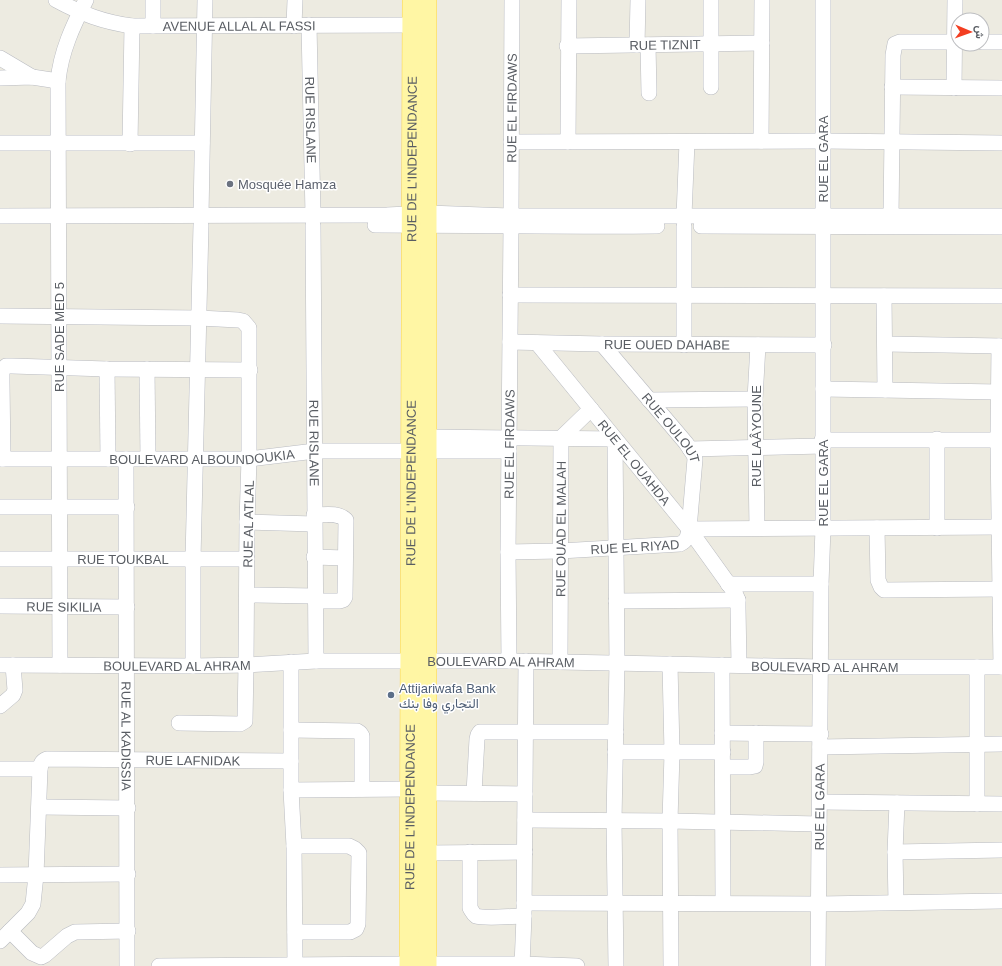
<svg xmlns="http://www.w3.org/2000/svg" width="1002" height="966" viewBox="0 0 1002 966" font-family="Arial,Vazirmatn,sans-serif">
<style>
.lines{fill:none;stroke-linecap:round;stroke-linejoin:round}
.minor-casing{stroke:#b9bbc1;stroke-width:16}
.major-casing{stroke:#fad34d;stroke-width:20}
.minor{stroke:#fff;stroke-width:15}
.major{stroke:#fff6a4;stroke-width:19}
.worship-dot{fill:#6b7280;stroke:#fff;stroke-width:1.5}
.service-dot{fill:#5c6f8a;stroke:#fff;stroke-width:1.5}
.labels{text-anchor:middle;stroke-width:3;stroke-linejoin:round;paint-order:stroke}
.street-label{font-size:13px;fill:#595d63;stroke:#fff}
.worship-label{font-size:13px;fill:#5b616d;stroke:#fff;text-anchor:start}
.service-label{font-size:13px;fill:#4e5e75;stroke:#fff;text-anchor:start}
</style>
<rect width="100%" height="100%" fill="#edebe1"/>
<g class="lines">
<defs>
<g id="minor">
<path id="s1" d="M56,0c26,14 47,22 76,26l290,-1"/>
<path d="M153,0v26"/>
<path d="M711,0v87"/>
<path id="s2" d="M309,25l4,190"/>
<path d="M294,26l1,-26"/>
<path d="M982,42h20"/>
<path d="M637,45l1,-45"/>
<path d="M648,45l1,48"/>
<path id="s3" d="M567,46l195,-3"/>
<path d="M0,58l32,19"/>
<path d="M0,78l32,-1 26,4"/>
<path d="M892,87l110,1"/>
<path d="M954,88l1,-88"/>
<path d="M761,141l1,-141"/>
<path d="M511,142l312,-1 179,2"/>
<path d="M568,142l1,-142"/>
<path d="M0,143h202"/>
<path d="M130,144l2,-118"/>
<path d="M201,215l4,-215"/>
<path d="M0,216l387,-1 41,-2 83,3h491"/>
<path id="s4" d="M511,216l1,-216"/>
<path d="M684,216l3,-74"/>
<path d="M891,216l2,-161 2,-11 5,-2h58"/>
<path id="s5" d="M313,225l3,436"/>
<path d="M375,225c94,0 188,2 282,1"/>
<path d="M701,226l301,1"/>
<path d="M510,295l492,1"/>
<path d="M884,296l1,94"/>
<path d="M0,316l199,2 39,2 5,1 6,7v131l-2,63 -1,143 -1,56 -5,3 -61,-1"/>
<path id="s6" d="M510,342l92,2 222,1"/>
<path id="s7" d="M537,343l152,186 46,64 3,7v8l1,57"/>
<path id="s8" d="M602,344l84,99 8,12 1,4 -6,70"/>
<path d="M885,344l117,2"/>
<path d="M684,345v-119"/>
<path d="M999,346l-1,94 3,227"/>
<path d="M107,369l1,90"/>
<path d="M147,369l1,90"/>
<path d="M823,389l176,3"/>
<path d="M649,400l106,-1"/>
<path d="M427,437l188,2 2,224 -3,158 2,145"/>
<path d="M822,440h176"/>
<path d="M690,449l133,-3"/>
<path id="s9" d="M0,459h249l66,-8h194"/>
<path d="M3,459l-1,-76v-13l4,-4h6l95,3 143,1"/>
<path id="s10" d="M126,459l1,507"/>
<path d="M0,507h127"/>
<path d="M314,515c10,0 24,-3 32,5l-1,77 -2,3 -3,1h-25"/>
<path d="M247,522l67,2"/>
<path d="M757,528l-2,-129 3,-54"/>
<path d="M877,528l1,52 3,7 3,3 118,-1"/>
<path d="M937,528v-89"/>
<path id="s11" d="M508,552l52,-1 120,-7c7,-3 8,-8 9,-15l313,-2"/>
<path d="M314,557l31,1"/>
<path id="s12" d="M0,559h247"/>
<path d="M728,584h93"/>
<path d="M247,595l68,1"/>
<path d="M616,601l122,-1"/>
<path id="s13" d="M0,606l127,1"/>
<path id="s14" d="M509,661l-1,-109 3,-325"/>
<path d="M291,662v128l3,56 1,120"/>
<path id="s15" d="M560,662l1,-224 30,-29"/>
<path d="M670,664l2,89 -2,68 1,145"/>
<path id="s16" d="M0,665l193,1 53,-1 70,-4h193l312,6h181"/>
<path d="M60,665l-2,-584c3,-30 15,-55 28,-81"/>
<path d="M722,665l1,238"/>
<path d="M193,666v-107l8,-334"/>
<path d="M0,706l13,-11 2,-5 -2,-25"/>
<path d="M291,730l66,1 3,2 2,3v53"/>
<path d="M722,733l99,1"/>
<path d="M820,747l182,-3"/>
<path d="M615,752h108"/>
<path d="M723,767h27l5,-1 1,-4v-29"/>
<path d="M0,769h40"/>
<path d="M291,790l119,-1"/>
<path d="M427,793l98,1"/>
<path d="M474,793l3,-54 1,-4 2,-3h136"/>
<path d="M820,802l182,2"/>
<path d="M977,804v-137"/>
<path d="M39,807l89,1"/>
<path d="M525,820l145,1 149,3"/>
<path d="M294,846h55l6,3 4,4 -1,71 -2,5 -6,3h-55"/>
<path d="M470,852v56c2,3 3,6 6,8 8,3 38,0 48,0"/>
<path d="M895,852l107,-2"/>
<path d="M427,853l98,-1"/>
<path d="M0,875l128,-1"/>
<path d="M896,902l-1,-50 2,-49"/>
<path d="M524,903l295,1 183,-3"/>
<path d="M10,931l22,22 9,4 4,-2 22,-19 8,-4 53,-1"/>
<path id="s17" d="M0,941l28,-28 5,-9 3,-29 4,-106c1,-6 2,-8 7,-10l244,2"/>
<path d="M159,966l250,-2h113l55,2"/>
<path d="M522,966l2,-50 2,-255"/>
<path id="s18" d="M818,966l3,-382 2,-56v-528"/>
</g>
<g id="major">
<path d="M427,0v966"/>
<path id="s19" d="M409,966l3,-966"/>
</g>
</defs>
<use href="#minor" class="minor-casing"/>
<use href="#major" class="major-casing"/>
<use href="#minor" class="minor"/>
<use href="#major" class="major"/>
</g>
<circle class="worship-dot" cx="230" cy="184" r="4"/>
<circle class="service-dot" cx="391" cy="695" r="4"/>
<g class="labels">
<g class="street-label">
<text dy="5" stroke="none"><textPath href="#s1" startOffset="188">AVENUE ALLAL AL FASSI</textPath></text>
<text dy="5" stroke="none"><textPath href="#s3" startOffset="98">RUE TIZNIT</textPath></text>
<text dy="5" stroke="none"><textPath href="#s4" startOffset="108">RUE EL FIRDAWS</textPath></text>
<text dy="5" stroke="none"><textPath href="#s2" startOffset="95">RUE RISLANE</textPath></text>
<text dy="5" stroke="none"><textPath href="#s19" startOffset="807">RUE DE L'INDEPENDANCE</textPath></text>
<text transform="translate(823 159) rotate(-90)" y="5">RUE EL GARA</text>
<text transform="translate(59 337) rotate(-90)" y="5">RUE SADE MED 5</text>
<text dy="5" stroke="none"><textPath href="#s6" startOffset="157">RUE OUED DAHABE</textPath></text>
<text dy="5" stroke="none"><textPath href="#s8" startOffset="109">RUE OULOUT</textPath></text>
<text transform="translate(756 436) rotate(-90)" y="5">RUE LAÂYOUNE</text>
<text dy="5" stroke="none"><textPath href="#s5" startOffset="218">RUE RISLANE</textPath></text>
<text dy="5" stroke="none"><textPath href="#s14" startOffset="217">RUE EL FIRDAWS</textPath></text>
<text dy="5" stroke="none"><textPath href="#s9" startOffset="202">BOULEVARD ALBOUNDOUKIA</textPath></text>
<text dy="5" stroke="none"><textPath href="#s7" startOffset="154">RUE EL OUAHDA</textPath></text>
<text dy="5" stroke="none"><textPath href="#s19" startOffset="483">RUE DE L'INDEPENDANCE</textPath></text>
<text transform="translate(823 483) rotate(-90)" y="5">RUE EL GARA</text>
<text transform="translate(248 524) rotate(-89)" y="5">RUE AL ATLAL</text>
<text dy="5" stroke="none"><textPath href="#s15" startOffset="133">RUE OUAD EL MALAH</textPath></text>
<text dy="5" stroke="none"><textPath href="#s11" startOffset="127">RUE EL RIYAD</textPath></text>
<text dy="5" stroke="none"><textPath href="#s12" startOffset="123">RUE TOUKBAL</textPath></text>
<text dy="5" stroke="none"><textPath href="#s13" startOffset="64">RUE SIKILIA</textPath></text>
<text dy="5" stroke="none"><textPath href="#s16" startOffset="501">BOULEVARD AL AHRAM</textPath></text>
<text dy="5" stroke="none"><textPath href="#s16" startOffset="177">BOULEVARD AL AHRAM</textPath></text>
<text dy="5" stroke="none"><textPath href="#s16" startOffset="825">BOULEVARD AL AHRAM</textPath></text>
<text dy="5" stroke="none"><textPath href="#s10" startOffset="277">RUE AL KADISSIA</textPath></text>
<text dy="5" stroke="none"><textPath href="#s17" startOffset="344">RUE LAFNIDAK</textPath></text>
<text dy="5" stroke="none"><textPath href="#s19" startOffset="159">RUE DE L'INDEPENDANCE</textPath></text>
<text dy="5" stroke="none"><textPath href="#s18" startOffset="159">RUE EL GARA</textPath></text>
</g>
<g class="worship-label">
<text x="238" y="189">Mosquée Hamza</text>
</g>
<g class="service-label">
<text x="399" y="693">Attijariwafa Bank<tspan x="399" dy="15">التجاري وفا بنك</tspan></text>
</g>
</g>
<g transform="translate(970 32) rotate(92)"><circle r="19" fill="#ffffff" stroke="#bdbec1"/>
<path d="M0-3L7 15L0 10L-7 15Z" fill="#f33e21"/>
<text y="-6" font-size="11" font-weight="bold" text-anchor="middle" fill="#595d63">ش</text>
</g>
</svg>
